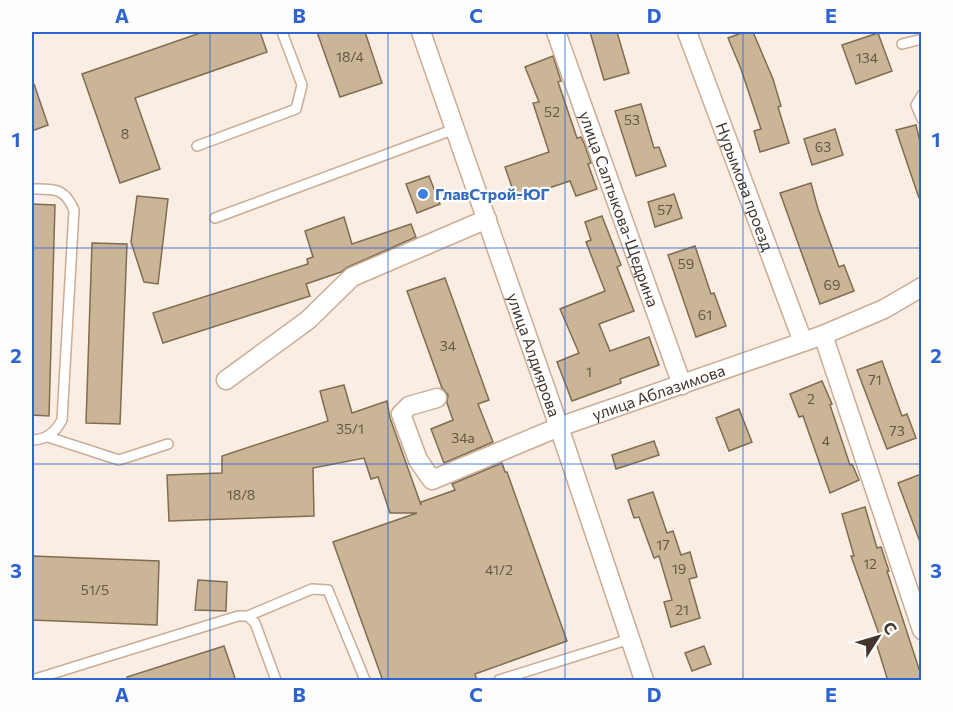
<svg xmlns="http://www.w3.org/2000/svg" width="953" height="712" viewBox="0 0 953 712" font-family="Commissioner,sans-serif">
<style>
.building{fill:#cab596;stroke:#806d50;stroke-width:1.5}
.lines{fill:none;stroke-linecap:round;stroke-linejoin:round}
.lane-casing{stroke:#cbac94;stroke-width:12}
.street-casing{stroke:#cbac94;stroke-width:21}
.lane{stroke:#fff;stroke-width:9}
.street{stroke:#fff;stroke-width:18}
.grid{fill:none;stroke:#2e63d2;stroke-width:1.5;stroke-opacity:0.55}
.shop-dot{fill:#3f7fe0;stroke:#fdfdfd;stroke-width:2}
.labels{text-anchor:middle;stroke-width:4.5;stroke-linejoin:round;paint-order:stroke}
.number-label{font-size:14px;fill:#655647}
.street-label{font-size:16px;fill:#43362d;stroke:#fdfdfd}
.shop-label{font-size:16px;font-weight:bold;fill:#366cbe;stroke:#fdfdfd;text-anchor:start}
.neatline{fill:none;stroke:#2e63d2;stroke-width:2}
.grid-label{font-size:20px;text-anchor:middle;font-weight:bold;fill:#2e63d2}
</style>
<rect width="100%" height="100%" fill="#faede3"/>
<g class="building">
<path d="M203,32h57l7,20 -132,46 25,71 -40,14 -38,-109z"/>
<path d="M317,32h48l17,51 -42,14z"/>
<path d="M590,32h27l12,41 -25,7z"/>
<path d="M744,32h9l20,47 8,27 -3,1 11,36 -29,9 -6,-21 7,-2 -20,-60 -13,-31z"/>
<path d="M878,33l14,38 -36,13 -14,-39z"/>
<path d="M553,56l8,25 -3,1 19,56 4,-1 3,6 7,20 -3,1 9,25 -21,7 -6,-15 -54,18 -11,-32 44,-15 -16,-49 6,-1 -14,-35z"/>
<path d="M34,84l14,41 -16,6v-46z"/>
<path d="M641,104l13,44 5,-1 7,19 -30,10 -21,-65z"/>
<path d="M916,125l5,21v52h-2l-23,-68z"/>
<path d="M835,129l8,26 -31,10 -8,-26z"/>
<path d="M429,176l11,28 -23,9 -11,-29z"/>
<path d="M811,183l7,26 21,58 5,-2 10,26 -34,13 -40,-111z"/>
<path d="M674,194l8,24 -27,9 -7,-25z"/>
<path d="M137,196l31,3 -10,85 -14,-2 -13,-40z"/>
<path d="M32,204l23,1 -6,211 -17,-1z"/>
<path d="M602,216l19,49 -4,2 17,44 -35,13 11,27 39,-14 10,28 -39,14 1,4 -49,18 -15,-39 22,-9 -19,-44 45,-18 -19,-49 5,-2 -6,-18z"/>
<path d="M344,217l8,27 59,-20 5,13 -68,30 -7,5 -35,12 4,12 -147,47 -10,-30 155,-49 -1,-5 6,-2 -8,-26z"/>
<path d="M92,243l35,1 -7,180 -34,-1z"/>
<path d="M695,246l16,48 3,-1 12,33 -30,11 -28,-82z"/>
<path d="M445,278l44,122 -11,4 15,38 -49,21 -13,-34 22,-9 -6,-17 1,-8 -6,-7 -35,-97z"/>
<path d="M882,361l20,55 5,-2 9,24 -29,11 -30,-79z"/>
<path d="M822,381l10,23 -2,1 20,60 2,-1 7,16 -29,13 -27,-77 -4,1 -9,-23z"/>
<path d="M344,385l8,28 35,-12 3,17 31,87v-3l34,-12 -3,-6 50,-21 3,9h2l60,169 -92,33 2,7h-94l-50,-139 84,-29h-27l-12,-36 -7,2 -7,-21 -51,10 1,48 -145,5 -2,-46 55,-2v-17l106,-35 -8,-30z"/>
<path d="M739,409l13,33 -23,9 -13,-33z"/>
<path d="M654,441l5,14 -43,14 -4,-14z"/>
<path d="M921,474v67l-1,1 -22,-59z"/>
<path d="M653,492l14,41 6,-2 8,24 9,-3 7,25 -8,2 11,39 -29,9 -7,-25 8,-2 -13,-44 -5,2 -15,-41 -5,1 -6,-18z"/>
<path d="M865,507l12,41 4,-1 8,24h-2l34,104v6h-33l-14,-45 5,-2 -28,-78h3l-12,-42z"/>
<path d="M32,556l127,5 -2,64 -125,-5z"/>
<path d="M198,580l29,2 -1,29 -31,-1z"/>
<path d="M224,646l12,35h-109v-4z"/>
<path d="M704,646l7,18 -19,7 -7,-18z"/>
</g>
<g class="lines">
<defs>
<g id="lane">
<path d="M902,44l20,-5"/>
<path d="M922,95l-6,10 6,14"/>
<path d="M197,146l99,-37 6,-24 -20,-53"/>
<path d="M32,189c22,0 32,-2 42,21l-12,210c-7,13 -16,20 -30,20"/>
<path d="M215,218l240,-89"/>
<path d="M48,437l71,23 49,-16"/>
<path d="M248,616l64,-27 16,1 37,90"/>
<path d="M32,680l206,-64h10l7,7 21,57"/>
<path d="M499,680l131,-41"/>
</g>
<g id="street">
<path id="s1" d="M421,32l138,395 85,253"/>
<path id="s2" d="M556,32l126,353"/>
<path id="s3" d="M687,32l116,310"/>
<path d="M823,335l99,295"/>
<path d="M226,380l82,-60 44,-43 135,-58"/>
<path id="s4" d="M437,398l-28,8 -8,8 17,46 14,20 127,-53 264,-92 61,-26 38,-22"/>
</g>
</defs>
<use href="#lane" class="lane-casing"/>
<use href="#street" class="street-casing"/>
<use href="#lane" class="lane"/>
<use href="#street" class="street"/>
</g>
<path class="grid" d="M210,32v648M388,32v648M565,32v648M743,32v648M32,248h890M32,464h890"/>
<circle class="shop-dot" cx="423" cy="194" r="6"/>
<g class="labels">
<g class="number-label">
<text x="350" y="62">18/4</text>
<text x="867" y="63">134</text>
<text x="552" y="117">52</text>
<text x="632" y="125">53</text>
<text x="125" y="139">8</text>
<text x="823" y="152">63</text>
<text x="665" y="215">57</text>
<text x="686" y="269">59</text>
<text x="832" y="290">69</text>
<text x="705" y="320">61</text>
<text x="448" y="351">34</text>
<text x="589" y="377">1</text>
<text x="875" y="385">71</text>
<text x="811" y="404">2</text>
<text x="350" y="434">35/1</text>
<text x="897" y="436">73</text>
<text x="463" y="443">34а</text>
<text x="826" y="446">4</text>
<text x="241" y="500">18/8</text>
<text x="663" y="550">17</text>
<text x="870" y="569">12</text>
<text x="679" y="574">19</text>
<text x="499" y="575">41/2</text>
<text x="95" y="595">51/5</text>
<text x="682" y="615">21</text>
</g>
<g class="street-label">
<text dy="6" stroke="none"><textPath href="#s3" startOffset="165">Нурымова проезд</textPath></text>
<text dy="6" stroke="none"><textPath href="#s2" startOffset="188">улица Салтыкова-Щедрина</textPath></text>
<text dy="6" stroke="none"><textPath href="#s1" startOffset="342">улица Алдиярова</textPath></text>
<text dy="6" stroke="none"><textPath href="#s4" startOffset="357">улица Аблазимова</textPath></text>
</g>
<g class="shop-label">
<text x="435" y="200">ГлавСтрой-ЮГ</text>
</g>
</g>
<rect width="953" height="712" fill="none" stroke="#fdfdfd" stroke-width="66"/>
<g transform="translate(878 637) rotate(53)" stroke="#fdfdfd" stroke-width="4.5" paint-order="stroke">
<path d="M0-4.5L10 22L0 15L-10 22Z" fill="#43362d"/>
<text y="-9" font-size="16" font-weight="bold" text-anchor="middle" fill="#43362d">С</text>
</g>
<rect x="33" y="33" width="887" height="646" class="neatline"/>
<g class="grid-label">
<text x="122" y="23">A</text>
<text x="299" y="23">B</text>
<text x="476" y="23">C</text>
<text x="654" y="23">D</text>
<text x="831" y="23">E</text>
<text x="16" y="147">1</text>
<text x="936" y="147">1</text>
<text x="16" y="363">2</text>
<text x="936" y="363">2</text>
<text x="16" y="578">3</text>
<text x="936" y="578">3</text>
<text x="122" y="702">A</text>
<text x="299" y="702">B</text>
<text x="476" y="702">C</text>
<text x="654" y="702">D</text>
<text x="831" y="702">E</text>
</g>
</svg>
